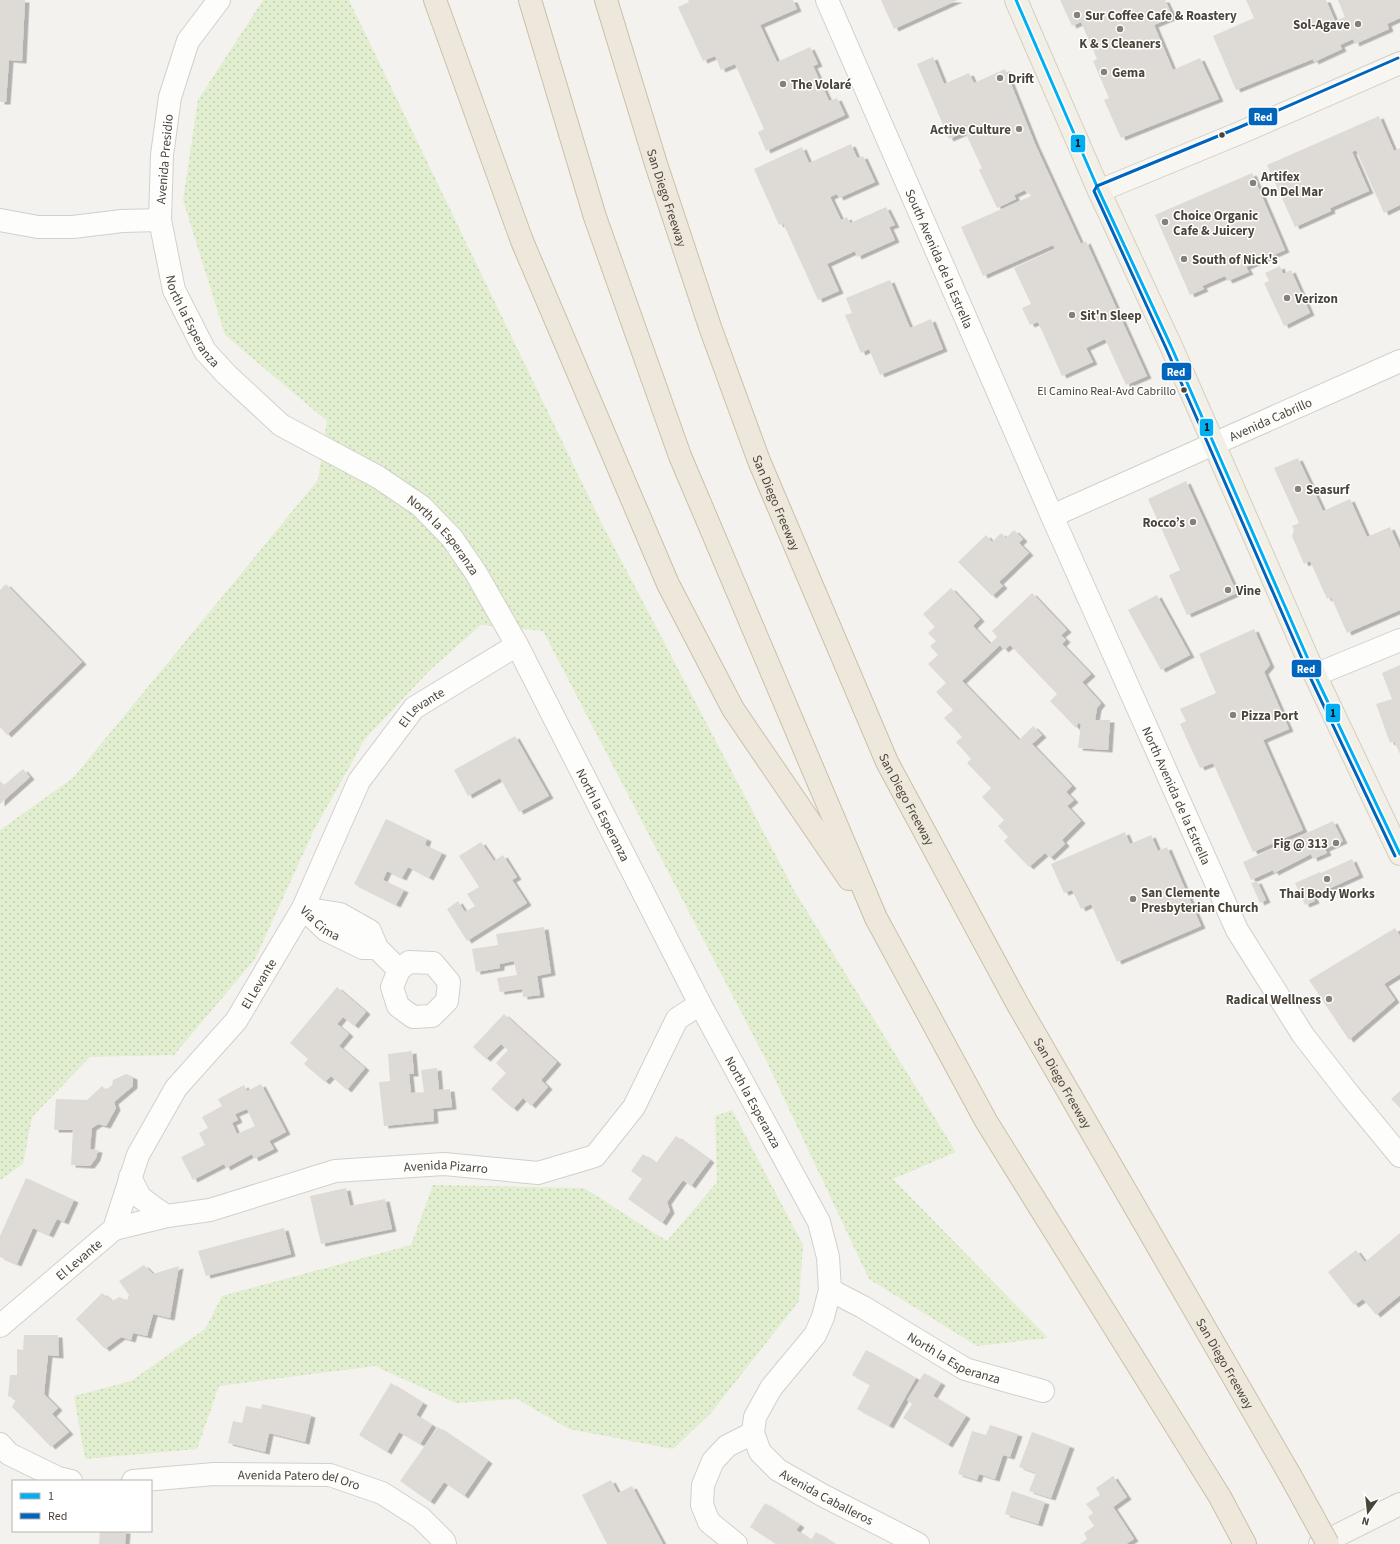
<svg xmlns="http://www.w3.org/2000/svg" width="1400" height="1544" viewBox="0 0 1400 1544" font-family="'Source Sans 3',sans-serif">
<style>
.grass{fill:url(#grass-dots)}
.building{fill:#dedbd6;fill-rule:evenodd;filter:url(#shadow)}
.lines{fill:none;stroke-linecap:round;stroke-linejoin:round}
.minor-casing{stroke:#d2d0cb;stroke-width:24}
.tertiary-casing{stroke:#d2d0cb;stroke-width:24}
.secondary-casing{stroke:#d3cfc5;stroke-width:24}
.primary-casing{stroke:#d6cebb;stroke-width:24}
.motorway-casing{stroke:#ccbfa9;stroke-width:24}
.minor{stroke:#fdfdfc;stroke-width:22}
.tertiary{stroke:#fdfdfc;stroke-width:22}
.secondary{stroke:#f7f6f1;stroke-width:22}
.primary{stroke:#f2efe6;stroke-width:22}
.motorway{stroke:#ede8db;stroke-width:22}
.motorway-bridge-casing{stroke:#ccbfa9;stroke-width:24;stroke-linecap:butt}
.motorway-bridge{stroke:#ede8db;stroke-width:22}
.bus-1-casing{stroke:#fff;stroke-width:6}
.bus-2-casing{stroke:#fff;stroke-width:6}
.bus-1{stroke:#00aff2;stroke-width:3}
.bus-2{stroke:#0065bd;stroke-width:3}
.poi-dot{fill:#868178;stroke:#fff;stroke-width:1.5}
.bus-dot{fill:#4b4439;stroke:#fff;stroke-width:1.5}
.labels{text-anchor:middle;stroke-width:3;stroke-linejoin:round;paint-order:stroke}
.bus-label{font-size:12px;fill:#4b4439;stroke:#fff;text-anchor:end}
.poi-label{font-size:13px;font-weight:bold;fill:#4b4439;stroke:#fff;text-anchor:start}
.street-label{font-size:13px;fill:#4b4439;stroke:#fff}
.line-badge{stroke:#fff;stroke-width:1.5}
.badge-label{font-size:11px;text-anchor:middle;font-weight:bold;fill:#fff}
.pale-badge-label{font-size:11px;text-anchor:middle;font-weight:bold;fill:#111}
</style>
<defs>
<pattern id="grass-dots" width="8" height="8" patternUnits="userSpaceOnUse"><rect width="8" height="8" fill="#e1eecf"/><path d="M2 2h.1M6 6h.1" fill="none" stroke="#c3cdb2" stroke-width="1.8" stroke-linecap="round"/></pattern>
<filter id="shadow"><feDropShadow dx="4.5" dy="2.5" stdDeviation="0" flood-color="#0004"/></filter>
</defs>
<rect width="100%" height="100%" fill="#f4f2ee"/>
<g class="grass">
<path d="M263,0h86l252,522 194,370 161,260 -63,27 155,159 -71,8 -108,-67 -103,-219 -223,-429 -62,-6 -51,45 -65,69 -51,91 -59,129 -81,96 -84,2 -58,60 -9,47 -23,16v-350l73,-52 245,-298 9,-59 -102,-86 -42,-135 15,-100z"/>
<path d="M732,1110l71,135 -4,56 -88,112 -38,36 -104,-20 -52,-30 -61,4 -81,-37 -156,20 -22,63 -112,10 -11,-63 57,-15 74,-52 17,-33 189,-51 22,-60 151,3 83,53 50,-59 -2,-66z"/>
</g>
<g class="building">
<path d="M0,0h25l-3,61 -13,-1 -3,42h-6z"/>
<path d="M688,0h105l4,9 -37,16 17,37 33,-15 8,17 -5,2 16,35 8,-3 8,17 -79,36 -8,-19 6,-3 -29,-65 -14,6 -6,-14 -12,5 -25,-54 11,-5z"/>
<path d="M881,0h77l-64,29z"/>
<path d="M1060,0h105l8,17 -19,8 19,45 27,-12 19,41 -98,39 -17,-38 5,-2 -16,-37 4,-2 -16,-37 -9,4z"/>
<path d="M1246,0h80l9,21 10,-4 -7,-17h62v18l-13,6 2,5 -34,15 -2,-5 -13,6 2,4 -28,13 -1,-3 -77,31 -23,-54 41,-18z"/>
<path d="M933,57l11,27 25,-11 5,10 31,-14 30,75 46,100 5,-3 61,135 -21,9 -21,-46 -19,9 7,14 -31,14 -24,-54 -8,3 -8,-17 9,-4 -17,-36 41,-19 -2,-4 -70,31 -22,-49 70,-31 -1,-3 -3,1 -2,-4 -11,5 2,4 -19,9 -18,-38 3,-2 -17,-36 -16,7 -32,-75z"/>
<path d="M1379,116l15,35 6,-3v57l-16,8 -28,-63 -4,2 17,39 -39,17 1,3 -36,16 -28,-62z"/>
<path d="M851,144l6,14 6,-2 12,26 -36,16 -2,-4 -7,3 11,23 6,-3 3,6 36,-16 9,18 -6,2 6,13 -38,17 -2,-6 -28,13 12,27 -21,9 -35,-77 -4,2 -25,-56 48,-22 7,16z"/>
<path d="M1252,173l33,77 -39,17 3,5 -21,9 -3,-5 -23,10 2,3 -14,6 -35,-80z"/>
<path d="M1280,266l3,8 8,-4 19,43 -26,13 -20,-43 5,-2 -4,-8z"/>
<path d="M890,280l20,48 21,-9 12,30 -63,26 -11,-26 -8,4 -16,-38 7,-2 -6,-15z"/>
<path d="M1298,458l25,53 27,-12 17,38 23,-10 10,22v61l-53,23 -16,-36 -4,2 -17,-38 -6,3 -12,-28 2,-6 -2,-4 7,-3 -25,-55z"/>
<path d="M1186,481l51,112 -50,22 -18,-40 11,-5 -32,-71z"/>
<path d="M1014,530l9,9 -4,4 10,10 -30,29 4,4 -11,10 -34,-34 28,-27 6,7 9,-9 5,5z"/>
<path d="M6,584l76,78 -75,73 -7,-8v-137z"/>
<path d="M951,588l29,31 -7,7 17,18 7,-7 -5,-6 40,-38 35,37 -6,5 5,5 -4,4 29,30 -9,8 19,21 -4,5 -2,12h15l-2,30 -30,-2 3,-24 -3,-1 -2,5 -26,-27 7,-7 -47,-49 -6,5 -4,-5 -38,36 57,59 14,-14 9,9 -10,9 40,42 -6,6 8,8 -7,6 14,15 -19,19 3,4 -15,14 -5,-5 -16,14 -25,-26 4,-4 -10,-11 6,-6 -22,-23 9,-9 -24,-25 4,-4 -15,-17 6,-5 -18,-19 9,-8 -17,-18 10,-9 -18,-19 10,-9 -8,-9 6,-5 -8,-8 7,-6 -12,-13z"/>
<path d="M1157,595l33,60 -29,15 -33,-60z"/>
<path d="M1254,629l16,36 -6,7 25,57 -26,11 40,90 -50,22 -40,-89 -13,5 -20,-44 6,-3 -6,-12 36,-16 -17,-39z"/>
<path d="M1400,665v89l-6,-13 -4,2 -14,-39 16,-5 -10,-26z"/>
<path d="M515,736l34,60 -30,16 -19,-34 -32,18 -14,-26z"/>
<path d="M23,769l7,8 -30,27v-23l4,4z"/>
<path d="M386,819l41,20 -2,6 17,8 -13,25 -21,-11 -6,11 -15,-7 -4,9 21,10 -8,15 -42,-21z"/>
<path d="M1333,821l10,20 -18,8 2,4 -14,6 -2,-5 -37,19 -1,-3 -22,10 -8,-18z"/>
<path d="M1125,832l5,12 21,-9 7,16 9,-4 34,79 -84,36 -26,-58 -10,5 -9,-19 -8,3 -13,-29z"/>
<path d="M481,842l13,19 9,-6 14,22 -5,3 15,23 -60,38 -20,-32 11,-8 7,11 10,-6 -8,-12 12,-7 -20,-31z"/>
<path d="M1352,859l7,16 -37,17 -1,-3 -9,5 3,7 -10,4 -10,-22 25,-11 1,1z"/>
<path d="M1257,881l9,19 -6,3 -9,-20z"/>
<path d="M544,927l7,46 -14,3 3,19 -17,2 -1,-8 -22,3 -3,-14 20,-3 -3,-14 -14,3v4l-24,4 -4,-23 26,-4 -2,-11z"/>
<path d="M1395,928l5,8v38l-16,10 11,16 -46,40 -40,-60z"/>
<path d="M337,987l29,25 -12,14 -11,-9 -6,7 12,10 -10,12 26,22 -18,22 -16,-14 -6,6 -21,-18 4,-5 -18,-16z"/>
<path d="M504,1014l53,48 -16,18 7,7 -17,19 -8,-8 -10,11 -22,-20 15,-16 -10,-10 12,-13 -7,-6 -15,15 -13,-12z"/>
<path d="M412,1051l2,23h-5l2,19 13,-1 -3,-22 16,-2 2,22 11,-1 2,18 -19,2 1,12 -50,5 -5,-44 11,-1 -2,-27z"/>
<path d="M126,1074l7,3v9l-19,16 2,6 -10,18 -8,-2 -6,4 -2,21 8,1 -2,8 -6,8 -19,-1 2,-35h-19l2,-31 31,1 15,-14 4,4 6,-5 1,-5z"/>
<path d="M261,1084l25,48 -17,9 5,8 -20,10 -2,-5 -26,14 -2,-4 -31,16 -12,-23 24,-12 -6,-12 9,-5 -6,-11 20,-11 -4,-7 26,-14 3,6zM247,1109l8,17 -18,8 -5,-11 6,-3 -3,-6z"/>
<path d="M1400,1091v17l-9,-9z"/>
<path d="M676,1136l34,24 -19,26 -8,-6 -16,22 3,9 -8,12 -34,-24 14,-20 -11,-8 12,-17 13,9z"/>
<path d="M26,1178l48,22 -10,22 -7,-3 -8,16 -16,-7 -16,36 -17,-7v-21z"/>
<path d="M346,1188l4,18 35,-7 7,30 -71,15 -11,-48z"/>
<path d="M284,1228l7,26 -85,22 -8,-25z"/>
<path d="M1400,1233v62l-24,20 -13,-16 -9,6 -26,-33 28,-22 9,12z"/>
<path d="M144,1265l9,9 26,-8 -9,52 -17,-4 -6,22 -14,-3 -2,7 -10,-3 -16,12 -29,-30 26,-26 10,8 7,-4 8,3 2,-5 -10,-14z"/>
<path d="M24,1335h34l1,21 -11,-1 -4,39 14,14 -6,6 17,18 -18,15 -39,-40 4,-8 -8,-3 2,-21h7v-26l6,1z"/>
<path d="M866,1350l50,28 -27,48 -32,-17 13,-24 -18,-10z"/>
<path d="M924,1373l17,10 -8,13 33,20 -18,29 -45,-27 9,-14 -5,-4z"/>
<path d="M391,1383l32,20 -7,12 16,10 -12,19 -21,-12 -12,20 -28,-17z"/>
<path d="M262,1404l49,11 -6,27 -36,-9 -4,19 -37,-9 5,-22 9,2 4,-17 15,3z"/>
<path d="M990,1425l28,9 -8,23 -7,-2 -8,24 -16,-5 -2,6 -19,-6 14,-43 14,4z"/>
<path d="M438,1427l50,34 -24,35 -20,-14 -14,20 -30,-21z"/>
<path d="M1032,1432l38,14 -19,52 -22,-7 7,-18 -17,-6z"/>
<path d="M1113,1476l14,21 -14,10 21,32 -8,5h-46l7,-5 -3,-6 10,-7 -6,-9 5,-4 -7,-9 14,-9 -4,-7z"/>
<path d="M611,1480l7,13 14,-7 31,58h-56l-25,-49z"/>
<path d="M1012,1491l33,11 -7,22 -33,-10z"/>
<path d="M765,1503l35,22 -4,5 15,10 5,-8 19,12h-59l-26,-17z"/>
<path d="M100,1531h26l-1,13h-26z"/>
</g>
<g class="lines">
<defs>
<g id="minor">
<path id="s1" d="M1052,516l348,-155"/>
<path d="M1315,675l85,-35"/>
<path d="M303,908l37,6 30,17 7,17 22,22"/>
<path id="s2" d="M303,908l23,22 37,18h14"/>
<path d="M409,962l24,1 16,19 -2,19 -15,15 -19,1 -15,-11 -6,-19 7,-17z"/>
<path id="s3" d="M830,1290l33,17 102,62 78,22"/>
<path d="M0,1444l9,10 49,24 13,3"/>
<path id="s4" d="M133,1481l81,-7 116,1 52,18 39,25 23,23 1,3"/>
<path d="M736,1544l-27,-22 -7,-17 1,-20 10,-24 14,-15 26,-13"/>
</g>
<g id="tertiary">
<path id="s5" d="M219,0l-31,41 -18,56 -8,58 -2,65 14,70 31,61 22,24 54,50 97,52 43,29 31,32 24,35 41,72 183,359 119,218 9,35 2,33 -7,27 -8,18 -44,53 -16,29 -2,16 7,19 18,18 46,26 94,48"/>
<path id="s6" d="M827,0l225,516 185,414 66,105 45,58 52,63"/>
<path d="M0,220l38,7h35l49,-6 38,-1"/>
<path d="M130,1177l10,20 16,12 11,7"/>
<path id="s7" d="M114,1229l53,-13 43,-6 125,-39 109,-7 94,9 57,-17 39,-49 43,-88 23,-15"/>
<path id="s8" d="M0,1326l114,-97 24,-74 38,-67 60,-67 67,-113 56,-127 55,-73 103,-63"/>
</g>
<g id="secondary">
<path d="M1099,191l143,-59 158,-69"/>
<path d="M1320,1544l80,-40"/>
</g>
<path id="primary" d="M1016,0l83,191 72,155 144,329 85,179"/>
<g id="motorway">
<path d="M435,0l87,241 146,343 65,125 116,170"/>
<path d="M530,0l65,217 85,239 196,462 110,203 234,376 25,47"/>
<path id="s9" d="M606,0l50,164 54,163 49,134 128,301 130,241 273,472"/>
</g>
</defs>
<use href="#minor" class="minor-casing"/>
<use href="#tertiary" class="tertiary-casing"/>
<use href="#secondary" class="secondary-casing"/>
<use href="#primary" class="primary-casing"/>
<use href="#motorway" class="motorway-casing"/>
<use href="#minor" class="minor"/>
<use href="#tertiary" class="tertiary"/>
<use href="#secondary" class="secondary"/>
<use href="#primary" class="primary"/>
<use href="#motorway" class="motorway"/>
<defs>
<path id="motorway-bridge" d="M1290,1475l38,69"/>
</defs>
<use href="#motorway-bridge" class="motorway-bridge-casing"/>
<use href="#motorway-bridge" class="motorway-bridge"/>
<defs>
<path id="bus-1" d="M1016,0l83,191 72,155 144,329 85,179"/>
<path id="bus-2" d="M1395,856l-85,-179 -144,-329 -72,-157 3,-5 143,-59 158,-69"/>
</defs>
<use href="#bus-1" class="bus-1-casing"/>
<use href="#bus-2" class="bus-2-casing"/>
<use href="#bus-1" class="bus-1"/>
<use href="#bus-2" class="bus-2"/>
</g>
<g class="poi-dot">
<circle cx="1077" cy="15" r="4"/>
<circle cx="1358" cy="24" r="4"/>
<circle cx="1120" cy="29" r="4"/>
<circle cx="1104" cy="72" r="4"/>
<circle cx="1000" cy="78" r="4"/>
<circle cx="783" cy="84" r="4"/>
<circle cx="1019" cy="129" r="4"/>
<circle cx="1253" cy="183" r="4"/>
<circle cx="1165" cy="222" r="4"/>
<circle cx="1184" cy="259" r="4"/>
<circle cx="1287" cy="298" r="4"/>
<circle cx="1072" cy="315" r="4"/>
<circle cx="1298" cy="489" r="4"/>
<circle cx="1193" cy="522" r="4"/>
<circle cx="1228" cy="590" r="4"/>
<circle cx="1233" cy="715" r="4"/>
<circle cx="1336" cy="843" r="4"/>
<circle cx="1327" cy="879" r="4"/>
<circle cx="1133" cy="899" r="4"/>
<circle cx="1329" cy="999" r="4"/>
</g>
<g class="bus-dot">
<circle cx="1222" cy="135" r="3.5"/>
<circle cx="1184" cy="390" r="3.5"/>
</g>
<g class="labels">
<g class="bus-label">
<text x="1176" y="395">El Camino Real-Avd Cabrillo</text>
</g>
<g class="poi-label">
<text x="1085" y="20">Sur Coffee Cafe &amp; Roastery</text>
<text x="1350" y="29" text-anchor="end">Sol-Agave</text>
<text x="1120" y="48" text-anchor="middle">K &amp; S Cleaners</text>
<text x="1112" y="77">Gema</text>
<text x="1008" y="83">Drift</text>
<text x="791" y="89">The Volaré</text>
<text x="1011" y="134" text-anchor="end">Active Culture</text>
<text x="1261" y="181">Artifex<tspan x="1261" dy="15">On Del Mar</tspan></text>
<text x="1173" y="220">Choice Organic<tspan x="1173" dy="15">Cafe &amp; Juicery</tspan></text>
<text x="1192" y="264">South of Nick's</text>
<text x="1295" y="303">Verizon</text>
<text x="1080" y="320">Sit'n Sleep</text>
<text x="1306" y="494">Seasurf</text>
<text x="1185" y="527" text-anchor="end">Rocco’s</text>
<text x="1236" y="595">Vine</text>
<text x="1241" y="720">Pizza Port</text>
<text x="1328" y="848" text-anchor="end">Fig @ 313</text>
<text x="1141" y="897">San Clemente<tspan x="1141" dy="15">Presbyterian Church</tspan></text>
<text x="1327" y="898" text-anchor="middle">Thai Body Works</text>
<text x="1321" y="1004" text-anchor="end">Radical Wellness</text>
</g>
<g class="street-label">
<text transform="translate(164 159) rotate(-85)" y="5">Avenida Presidio</text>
<text dy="5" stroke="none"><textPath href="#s9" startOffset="207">San Diego Freeway</textPath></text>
<text dy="5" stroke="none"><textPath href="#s6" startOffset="282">South Avenida de la Estrella</textPath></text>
<text dy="5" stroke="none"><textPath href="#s5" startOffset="341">North la Esperanza</textPath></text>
<text dy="5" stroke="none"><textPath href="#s1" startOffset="239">Avenida Cabrillo</textPath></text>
<text dy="5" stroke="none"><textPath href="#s9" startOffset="531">San Diego Freeway</textPath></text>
<text dy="5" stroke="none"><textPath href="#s5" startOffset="678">North la Esperanza</textPath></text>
<text dy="5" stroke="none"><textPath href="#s8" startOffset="762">El Levante</textPath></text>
<text dy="5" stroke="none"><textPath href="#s6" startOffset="869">North Avenida de la Estrella</textPath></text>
<text dy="5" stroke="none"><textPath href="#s9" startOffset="855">San Diego Freeway</textPath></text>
<text dy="5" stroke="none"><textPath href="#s5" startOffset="1002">North la Esperanza</textPath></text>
<text dy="5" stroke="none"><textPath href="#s2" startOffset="23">Via Cima</textPath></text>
<text dy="5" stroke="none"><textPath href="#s8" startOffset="438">El Levante</textPath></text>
<text dy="5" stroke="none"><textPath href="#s9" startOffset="1179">San Diego Freeway</textPath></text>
<text dy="5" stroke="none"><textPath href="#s5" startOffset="1326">North la Esperanza</textPath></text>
<text dy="5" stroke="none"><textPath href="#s7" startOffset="340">Avenida Pizarro</textPath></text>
<text dy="5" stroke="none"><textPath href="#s8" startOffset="103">El Levante</textPath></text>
<text dy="5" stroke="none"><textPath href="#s3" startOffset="142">North la Esperanza</textPath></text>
<text dy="5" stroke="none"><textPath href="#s9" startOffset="1503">San Diego Freeway</textPath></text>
<text dy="5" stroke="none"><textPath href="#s4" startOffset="167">Avenida Patero del Oro</textPath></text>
<text dy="5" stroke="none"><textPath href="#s5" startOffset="1799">Avenida Caballeros</textPath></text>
</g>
</g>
<g class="line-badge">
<rect x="1248" y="107" width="30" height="19" rx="4" fill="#0065bd"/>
<rect x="1070" y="134" width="16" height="19" rx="4" fill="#00aff2"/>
<rect x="1161" y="362" width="31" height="19" rx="4" fill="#0065bd"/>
<rect x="1199" y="418" width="15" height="19" rx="4" fill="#00aff2"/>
<rect x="1291" y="659" width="31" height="19" rx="4" fill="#0065bd"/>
<rect x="1325" y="703" width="16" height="20" rx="4" fill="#00aff2"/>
</g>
<g class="badge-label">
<text x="1263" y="121">Red</text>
<text x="1176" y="376">Red</text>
<text x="1306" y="673">Red</text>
</g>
<g class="pale-badge-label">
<text x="1078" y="147">1</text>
<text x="1207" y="431">1</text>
<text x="1333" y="717">1</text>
</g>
<rect x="12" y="1480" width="140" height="52" fill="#ffffff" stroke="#b7b4b0"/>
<rect x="20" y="1493" width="20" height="6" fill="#00aff2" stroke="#b7b4b0"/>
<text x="48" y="1500" font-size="12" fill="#4b4439">1</text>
<rect x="20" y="1513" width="20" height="6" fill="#0065bd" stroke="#b7b4b0"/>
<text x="48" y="1520" font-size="12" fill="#4b4439">Red</text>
<g transform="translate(1368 1512) rotate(195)" stroke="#ffffff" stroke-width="3" paint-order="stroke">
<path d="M0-3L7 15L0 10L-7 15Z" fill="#4b4439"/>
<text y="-6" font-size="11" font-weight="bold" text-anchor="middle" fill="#4b4439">N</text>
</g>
</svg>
